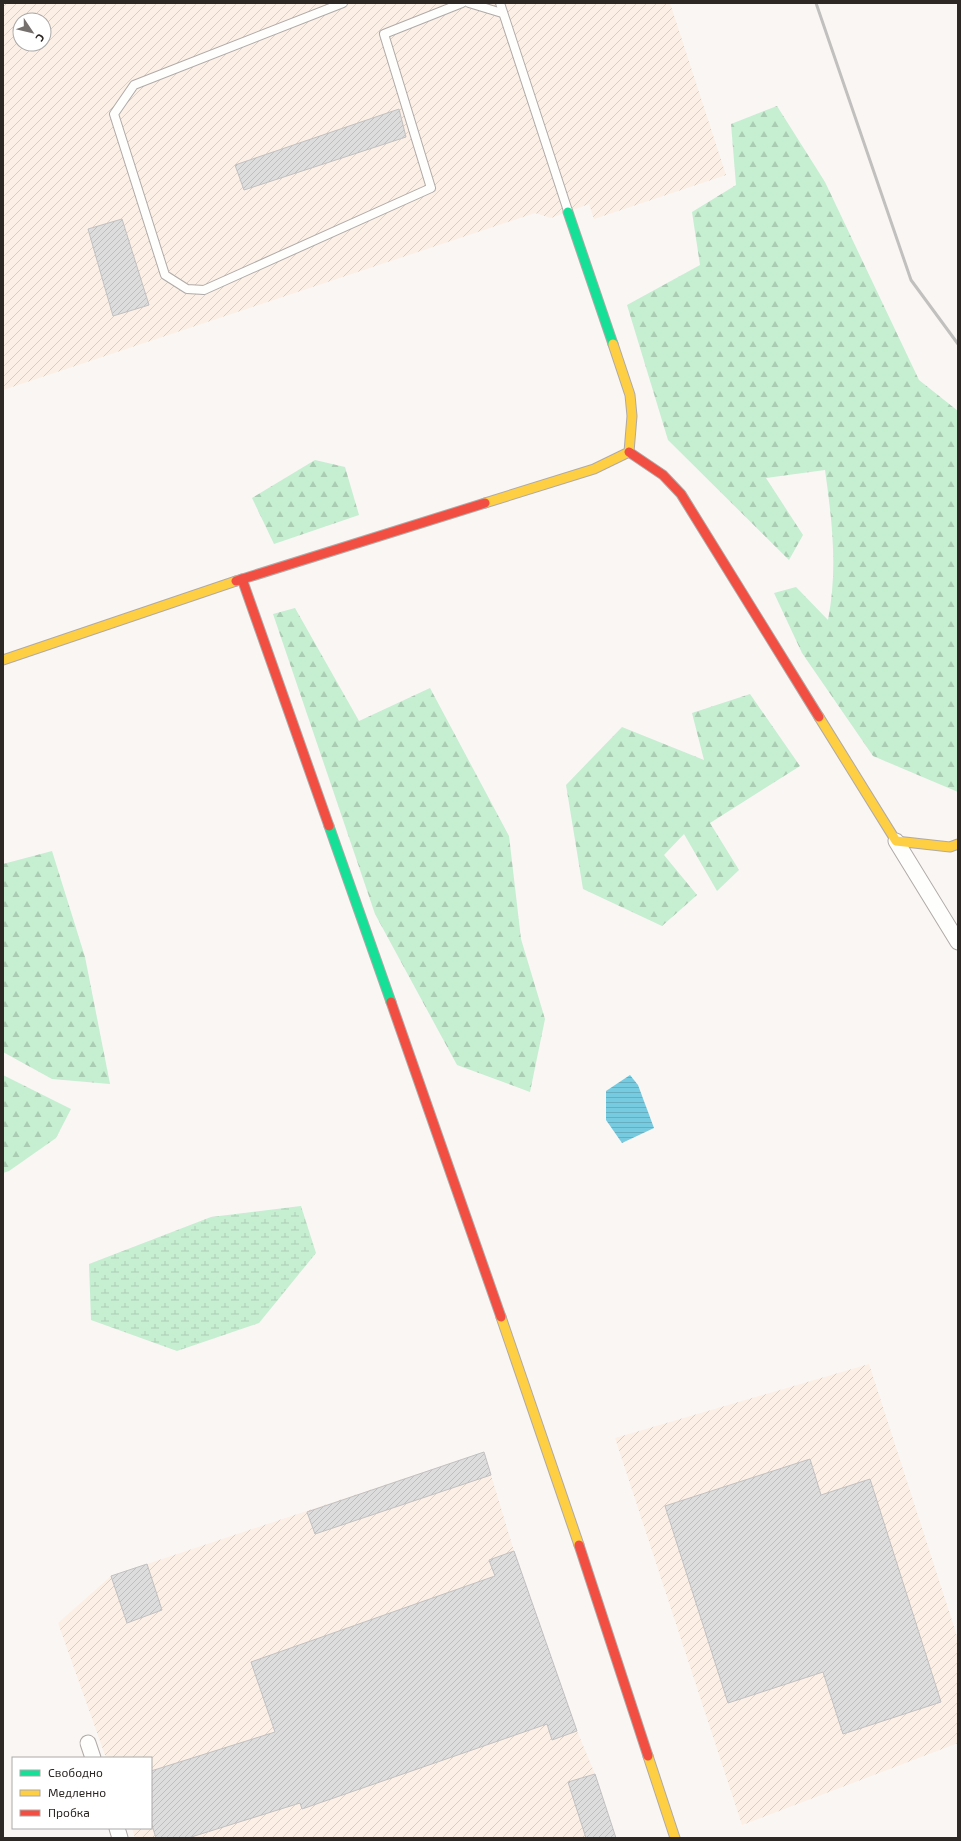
<svg xmlns="http://www.w3.org/2000/svg" width="961" height="1841" viewBox="0 0 961 1841" font-family="'Exo 2',sans-serif">
<style>
.industrial{fill:url(#industrial-furrows);fill-rule:evenodd}
.forest{fill:url(#forest-firs)}
.wetland{fill:url(#wetland-marsh)}
.water{fill:url(#water-rules)}
.building{fill:url(#building-hatch);stroke:#c2c0c1}
.lines{fill:none;stroke-linecap:round;stroke-linejoin:round}
.lane-casing{stroke:#afaaa8;stroke-width:10}
.street-casing{stroke:#afaaa8;stroke-width:17}
.fast-casing{stroke:#afaaa8;stroke-width:11}
.slow-casing{stroke:#afaaa8;stroke-width:11}
.jam-casing{stroke:#afaaa8;stroke-width:11}
.lane{stroke:#fefefd;stroke-width:8}
.street{stroke:#fefefd;stroke-width:15}
.fast{stroke:#16e098;stroke-width:9}
.slow{stroke:#ffcf43;stroke-width:9}
.jam{stroke:#f24e42;stroke-width:9}
.rail{stroke:#c2c0bf;stroke-width:3}
</style>
<defs>
<pattern id="industrial-furrows" width="10" height="10" patternUnits="userSpaceOnUse"><rect width="10" height="10" fill="#fcefe5"/><path d="M-1 1l2-2M0 10L10 0M9 11l2-2" fill="none" stroke="#d8cdc4"/></pattern>
<pattern id="forest-firs" width="22" height="20" patternUnits="userSpaceOnUse"><rect width="22" height="20" fill="#c6eed1"/><path d="M5 1l3.5 6h-7zM16 11l3.5 6h-7z" fill="#aaccb3"/></pattern>
<pattern id="wetland-marsh" width="20" height="14" patternUnits="userSpaceOnUse"><rect width="20" height="14" fill="#c6eed1"/><path d="M1 5h8M5 5V1M11 12h8M15 12V8" fill="none" stroke="#aaccb3"/></pattern>
<pattern id="water-rules" width="6" height="5" patternUnits="userSpaceOnUse"><rect width="6" height="5" fill="#76cbe0"/><path d="M0 2.5h6" fill="none" stroke="#66aec0"/></pattern>
<pattern id="building-hatch" width="6" height="6" patternUnits="userSpaceOnUse"><rect width="6" height="6" fill="#deddde"/><path d="M-1 1l2-2M0 6l6-6M5 7l2-2" fill="none" stroke="#bfbebe"/></pattern>
</defs>
<rect width="100%" height="100%" fill="#faf6f4"/>
<g class="industrial">
<path d="M3,3h667l56,172 -132,44 -5,-15 -38,14 -16,-5 -532,177zM20,20h24v24h-24z"/>
<path d="M869,1364l89,275v104l-216,82 -127,-387z"/>
<path d="M484,1452l30,99 63,180 18,43 21,64h-481l-3,-10h19v-70h-45l-48,-135 53,-47z"/>
</g>
<g class="forest">
<path d="M777,106l48,76 94,198 39,31v381l-85,-36 -71,-103 -28,-60 22,-6 32,33c10,-51 4,-100 -3,-150l-59,8 37,57 -14,25 -121,-120 -41,-135 73,-40 -8,-53 44,-27 -5,-61z"/>
<path d="M315,460l30,7 14,48 -85,29 -22,-46z"/>
<path d="M295,608l64,113 71,-33 79,148 12,103 24,80 -15,73 -73,-27 -82,-151 -102,-300z"/>
<path d="M750,694l50,72 -90,57 29,47 -22,21 -33,-57 -20,21 33,40 -35,31 -79,-37 -17,-104 56,-58 82,33 -12,-47z"/>
<path d="M52,851l33,106 25,127 -58,-5 -49,-27v-188z"/>
<path d="M3,1075l68,34 -15,29 -47,33 -6,2z"/>
</g>
<path class="wetland" d="M301,1206l15,47 -57,70 -82,28 -86,-31 -2,-56 122,-47z"/>
<path class="water" d="M630,1075l8,10 16,43 -32,15 -16,-23v-29z"/>
<g class="building">
<path d="M399,109l7,28 -162,53 -9,-25z"/>
<path d="M122,219l27,86 -36,11 -25,-87z"/>
<path d="M484,1452l7,23 -176,59 -8,-22z"/>
<path d="M810,1459l11,36 49,-16 71,223 -98,32 -20,-62 -95,31 -63,-197z"/>
<path d="M514,1551l63,180 -25,9 -5,-16 -245,85 -2,-6 -112,35h-32l-5,-16v-51l124,-39 -24,-70 244,-86 -6,-16z"/>
<path d="M147,1564l15,46 -35,13 -16,-47z"/>
<path d="M595,1774l21,64h-30l-18,-56z"/>
</g>
<g class="lines">
<defs>
<g id="lane">
<path d="M343,3l-209,82 -20,29 51,161 22,14 17,1 227,-102 -47,-154 78,-31"/>
<path d="M469,3l33,10"/>
<path d="M500,3l68,208"/>
</g>
<g id="street">
<path d="M896,841l62,101"/>
<path d="M88,1743l5,15"/>
<path d="M117,1828l3,10"/>
</g>
<g id="fast">
<path d="M568,212l45,132"/>
<path d="M329,826l62,176"/>
</g>
<g id="slow">
<path d="M485,503l109,-34 35,-17 3,-36 -2,-21 -17,-51"/>
<path d="M3,660l233,-79"/>
<path d="M819,717l77,124 54,6 8,-3"/>
<path d="M501,1317l78,228"/>
<path d="M648,1756l27,82"/>
</g>
<g id="jam">
<path d="M629,452l34,23 18,19 138,223"/>
<path d="M242,579l87,247"/>
<path d="M236,581l249,-78"/>
<path d="M391,1002l110,315"/>
<path d="M579,1545l69,211"/>
</g>
</defs>
<use href="#lane" class="lane-casing"/>
<use href="#street" class="street-casing"/>
<use href="#fast" class="fast-casing"/>
<use href="#slow" class="slow-casing"/>
<use href="#jam" class="jam-casing"/>
<use href="#lane" class="lane"/>
<use href="#street" class="street"/>
<use href="#fast" class="fast"/>
<use href="#slow" class="slow"/>
<use href="#jam" class="jam"/>
<path class="rail" d="M816,3l95,277 47,64"/>
</g>
<rect width="961" height="1841" fill="none" stroke="#2e2825" stroke-width="8"/>
<rect x="12" y="1757" width="140" height="72" fill="#ffffff" stroke="#aba9a8"/>
<rect x="20" y="1770" width="20" height="6" fill="#16e098" stroke="#aba9a8"/>
<text x="48" y="1777" font-size="12" fill="#2e2825">Свободно</text>
<rect x="20" y="1790" width="20" height="6" fill="#ffcf43" stroke="#aba9a8"/>
<text x="48" y="1797" font-size="12" fill="#2e2825">Медленно</text>
<rect x="20" y="1810" width="20" height="6" fill="#f24e42" stroke="#aba9a8"/>
<text x="48" y="1817" font-size="12" fill="#2e2825">Пробка</text>
<g transform="translate(32 32) rotate(125)"><circle r="19" fill="#ffffff" stroke="#aba9a8"/>
<path d="M0-3L7 15L0 10L-7 15Z" fill="#75706d"/>
<text y="-6" font-size="11" font-weight="bold" text-anchor="middle" fill="#2e2825">С</text>
</g>
</svg>
